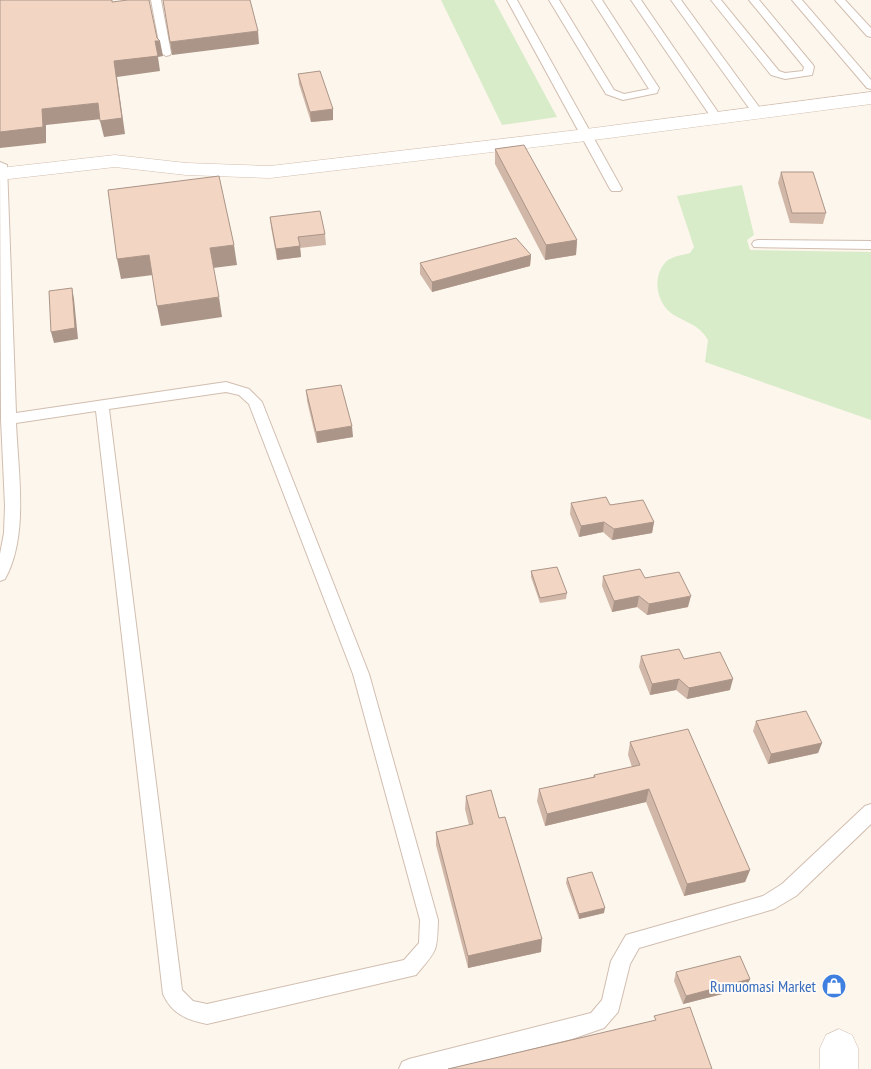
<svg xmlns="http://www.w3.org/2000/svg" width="871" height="1069" viewBox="0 0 871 1069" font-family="'PT Sans Narrow',sans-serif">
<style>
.green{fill:#d8ecc9}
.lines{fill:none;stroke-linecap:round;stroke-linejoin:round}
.service-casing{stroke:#d1beb0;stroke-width:2}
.minor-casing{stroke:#d1beb0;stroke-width:1}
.service{fill:#fff;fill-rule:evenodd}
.minor{fill:#fff;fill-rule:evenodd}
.wall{fill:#d1b7a8}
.shaded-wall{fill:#aa9588}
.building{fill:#f3d5c3;stroke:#aa9588}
.labels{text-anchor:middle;stroke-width:4;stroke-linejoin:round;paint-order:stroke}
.near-shop-label{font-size:16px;fill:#366cbe;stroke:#fffaf3;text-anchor:end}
</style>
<rect width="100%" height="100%" fill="#fdf6ec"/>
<g class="green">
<path d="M441,0h53l63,117 -55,8z"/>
<path d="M742,185l12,50 -7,5 3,10 121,2v168l-166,-58 3,-22c-10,-17 -23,-17 -37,-27 -16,-12 -19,-40 -3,-53 6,-4 15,-5 22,-7l4,-6 -17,-51z"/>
</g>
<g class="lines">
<defs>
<g id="service">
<path d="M151,0h10l10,53 -1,2 -4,1 -5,-3z"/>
<path d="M507,0h10l105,189 -2,2h-8l-2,-2z"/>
<path d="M549,0h10l55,90 10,4 25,-5 -57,-89h10l57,88 -2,5 -34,7 -17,-6z"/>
<path d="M631,0h10l81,118 -1,2h-8z"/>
<path d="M671,0h10l81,111 1,2 -1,2h-8z"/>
<path d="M711,0h10l58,71 6,2 18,-2 1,-4 -55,-67h10l54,65 1,2 -2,8 -27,4 -14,-4z"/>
<path d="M792,0h10l69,80v9l-4,-1z"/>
<path d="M835,0h10l26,28v9l-4,-1z"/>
<path d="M0,162l7,3 9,248 210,-31 23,7 13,13 107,272 69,246c-1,33 -1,30 -22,55l-209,49c-20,-4 -35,-10 -44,-30l-67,-583 -80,12c2,48 13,113 -11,156l-5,2v-27l4,-21 1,-27 -4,-87zM226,392l13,3 10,9 104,270 67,246 -1,23 -15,17 -197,44 -14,-3 -11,-11 -73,-581z"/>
<path d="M758,240l113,1v8l-117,-2 -2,-3 2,-3z"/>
<path d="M871,804v20l-75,72 -22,13 -135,39 -9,16 -12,48 -14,16 -32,11 -122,30h-51l3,-7 7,-3 182,-46 11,-13 9,-39 15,-26 137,-39 19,-12 83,-78z"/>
</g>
<g id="minor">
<path d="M871,92v12l-285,37 -316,37 -84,-3 -71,-8 -115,13v-12l115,-13 71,8 84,3 316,-37z"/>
<path d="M839,1029l13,6 6,13v21h-38v-21l6,-13z"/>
</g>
</defs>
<use href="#service" class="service-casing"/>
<use href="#minor" class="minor-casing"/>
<use href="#service" class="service"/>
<use href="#minor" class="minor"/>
</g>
<g class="wall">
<path d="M298,74l35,46 -22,2 -12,-38z"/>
<path d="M495,149l82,91 -1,15 -31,5 -50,-96z"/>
<path d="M781,172l45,41 -3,11 -33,-1 -12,-40z"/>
<path d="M270,217l55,17 1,11 -26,3 1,9 -24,3 -6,-33z"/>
<path d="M531,255l-1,11 -98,26 -12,-18v-11z"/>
<path d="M306,390l47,47 -36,6 -10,-42z"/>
<path d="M571,503l39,2 44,17 -2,11 -40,7 -9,-8 -24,5 -9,-23z"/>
<path d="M531,571l36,22 -1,6 -26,4 -9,-26z"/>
<path d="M603,576l42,2 43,29 -41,8 -10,-8 -25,5 -10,-26z"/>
<path d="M641,656l43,3 46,31 -43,9 -11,-9 -26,5 -11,-28z"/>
<path d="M756,721l66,22 -4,10 -50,11 -15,-33z"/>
<path d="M630,742l120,128 -5,12 -61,14 -38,-94 -101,24 -8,-25 2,-12 54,-12 1,-2 38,-8 -4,-12z"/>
<path d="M466,796l33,22 42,134 -73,16 -32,-123v-13l33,-7 -4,-16z"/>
<path d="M567,878l37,35 -25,6 -13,-36z"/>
<path d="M676,972l74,7 -4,9 -63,16 -9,-23z"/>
</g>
<g class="shaded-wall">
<path d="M258,31l1,13 -87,11 -2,-13z"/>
<path d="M155,41h5l3,15 -5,1 2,14 -43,6 8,57 -21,3 -4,-16 14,-60z"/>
<path d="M98,103l4,16 -56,6v18l-46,5v-16l42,-23z"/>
<path d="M333,109v11l-22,2 -1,-10z"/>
<path d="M577,240l-1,15 -31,5 1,-15z"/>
<path d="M234,245l3,20 -24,3 -3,-20z"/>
<path d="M300,246l1,11 -24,3 -1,-11z"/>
<path d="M149,255l4,20 -32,4 -4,-20z"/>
<path d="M531,255l-1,11 -98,26v-10z"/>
<path d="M72,288l2,11 4,40 -24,4 -3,-11z"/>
<path d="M219,297l3,20 -61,9 -4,-20z"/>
<path d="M352,426l1,11 -36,6 -1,-11z"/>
<path d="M604,522l-1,10 -24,5 2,-11z"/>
<path d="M654,522l-2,11 -40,7 2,-11z"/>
<path d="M639,596l-2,11 -25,5 2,-11z"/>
<path d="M691,596l-3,11 -41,8 2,-11z"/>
<path d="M679,679l-3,11 -26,5 2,-11z"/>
<path d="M733,679l-3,11 -43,9 2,-11z"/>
<path d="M822,743l-4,10 -50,11 3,-10z"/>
<path d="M649,789l-3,13 -101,24 2,-12z"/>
<path d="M750,870l-5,12 -61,14 3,-12z"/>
<path d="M605,908l-1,5 -25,6v-5z"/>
<path d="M542,939l-1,13 -73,16v-12z"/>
<path d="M750,979l-4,9 -63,16 3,-8z"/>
</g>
<g class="building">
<path d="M0,0h112v2l16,-2h21l8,38 3,3h-5l3,15 -44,5 8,57 -22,3 -2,-18 -56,6 1,18 -43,5z"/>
<path d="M163,0h87l8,31 -88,11z"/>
<path d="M320,71l13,38 -23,3 -12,-38z"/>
<path d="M524,145l53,95 -31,5 -51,-96z"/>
<path d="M781,172h32l13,41h-34z"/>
<path d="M219,176l15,69 -24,3 9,49 -62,9 -8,-51 -32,4 -9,-69z"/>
<path d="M320,211l5,23 -27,3 2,9 -24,3 -6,-32z"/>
<path d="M516,238l15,17 -99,27 -12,-19z"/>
<path d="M72,288l3,40 -24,4 -2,-41z"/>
<path d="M341,385l11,41 -36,6 -10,-42z"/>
<path d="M606,497l4,8 33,-5 11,22 -40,7 -10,-7 -23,4 -10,-23z"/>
<path d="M557,567l10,26 -27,5 -9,-27z"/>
<path d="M640,569l5,9 34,-6 12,24 -42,8 -10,-8 -25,5 -11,-25z"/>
<path d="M679,649l5,10 36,-7 13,27 -44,9 -10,-9 -27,5 -11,-28z"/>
<path d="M806,711l16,32 -51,11 -15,-33z"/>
<path d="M688,729l62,141 -63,14 -38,-95 -102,25 -8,-25 56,-12 -1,-2 46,-10 -10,-23z"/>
<path d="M491,790l8,28 6,-1 37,122 -74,17 -32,-124 37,-8 -7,-28z"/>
<path d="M592,872l13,36 -26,6 -12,-36z"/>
<path d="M740,956l10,23 -64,17 -10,-24z"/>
<path d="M690,1007l22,62h-264l208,-49 -2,-4z"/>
</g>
<defs>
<symbol id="shop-disc" viewBox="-11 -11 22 22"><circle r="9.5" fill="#3f7fe0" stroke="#fffaf3"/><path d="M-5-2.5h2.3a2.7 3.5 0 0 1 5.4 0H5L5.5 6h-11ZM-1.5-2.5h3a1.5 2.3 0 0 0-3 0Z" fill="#fff"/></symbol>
</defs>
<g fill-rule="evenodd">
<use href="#shop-disc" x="820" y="972" width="28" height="28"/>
</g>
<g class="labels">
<g class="near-shop-label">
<text x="816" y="992">Rumuomasi Market</text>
</g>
</g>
</svg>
